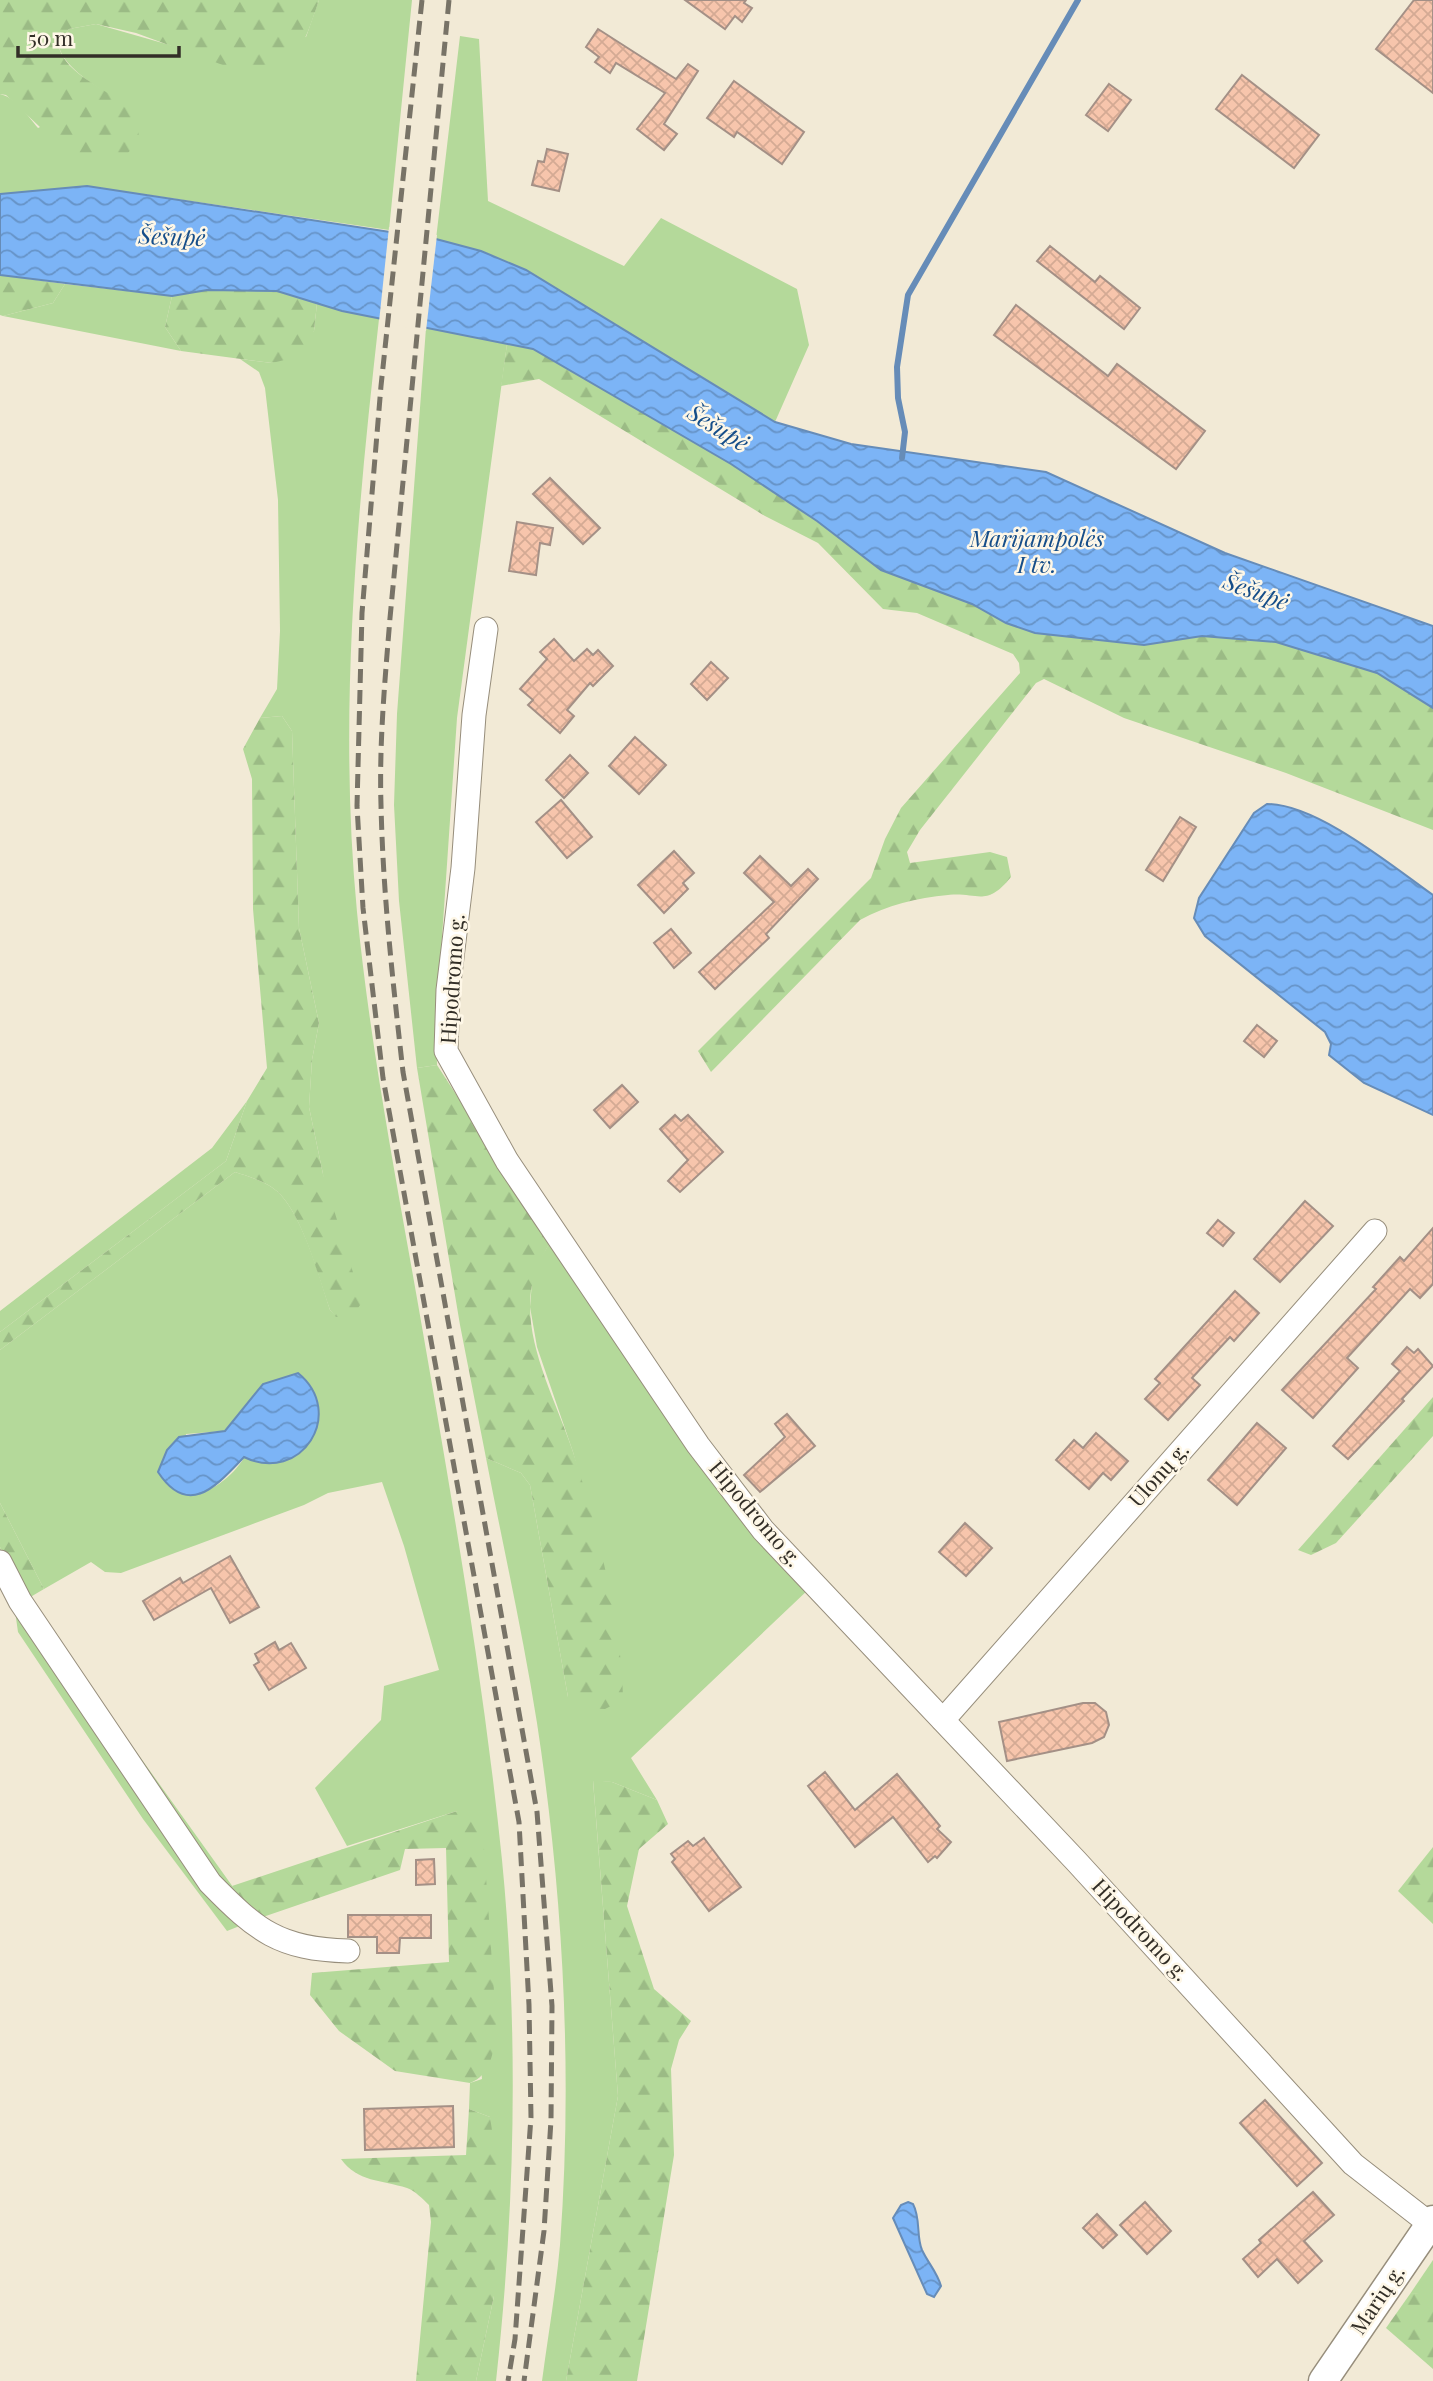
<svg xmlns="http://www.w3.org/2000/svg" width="1433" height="2381" viewBox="0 0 1433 2381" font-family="'Playfair Display',serif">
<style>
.grass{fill:#b4d99a;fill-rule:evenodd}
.forest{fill:url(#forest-firs)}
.water{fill:url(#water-waves);stroke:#668cb8;stroke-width:2}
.pier{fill:#f2ead6}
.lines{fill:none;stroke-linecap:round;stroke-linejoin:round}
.stream{stroke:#668cb8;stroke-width:6}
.building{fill:url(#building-cross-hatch);stroke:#a49086;stroke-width:2}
.minor-casing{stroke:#978e7c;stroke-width:25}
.tertiary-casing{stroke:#978e7c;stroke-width:31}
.minor{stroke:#fff;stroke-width:23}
.tertiary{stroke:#fff;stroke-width:28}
.rail{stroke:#787367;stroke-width:5;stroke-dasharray:14 7;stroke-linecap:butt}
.labels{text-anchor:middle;stroke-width:5;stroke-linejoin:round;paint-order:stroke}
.street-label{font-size:21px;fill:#322e27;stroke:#fef7e7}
.water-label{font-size:23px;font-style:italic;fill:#164e89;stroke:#fef7e7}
</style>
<defs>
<pattern id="forest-firs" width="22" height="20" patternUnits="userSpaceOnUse" patternTransform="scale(1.75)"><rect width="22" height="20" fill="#b4d99a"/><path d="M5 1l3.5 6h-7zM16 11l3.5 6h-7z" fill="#9bbb85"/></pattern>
<pattern id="water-waves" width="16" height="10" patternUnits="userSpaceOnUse" patternTransform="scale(1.75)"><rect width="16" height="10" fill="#7cb4f6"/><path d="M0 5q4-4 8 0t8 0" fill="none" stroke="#6693c7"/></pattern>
<pattern id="building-cross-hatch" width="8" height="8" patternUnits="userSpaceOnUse" patternTransform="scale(1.75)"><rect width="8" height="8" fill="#f7c5ac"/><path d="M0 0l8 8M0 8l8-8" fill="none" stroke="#d4aa94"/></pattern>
</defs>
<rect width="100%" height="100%" fill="#f2ead6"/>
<g class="grass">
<path d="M319,0h93l-23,230 -302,-44 -87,8v-100c16,4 28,22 38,34l69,-34c-17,-12 -44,-28 -49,-50l11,-15 27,-5 77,22 133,-9z"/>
<path d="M460,36l19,3 9,162 136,65 37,-48 136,71 12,56 -34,77 -249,-152 -44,-19 -46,-12z"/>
<path d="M65,284l107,12 -7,31 16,24 -178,-35 50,-13z"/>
<path d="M317,303l62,16c-22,195 -41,396 -22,593 13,132 38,261 61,392 32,184 65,370 84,556 17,173 13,349 -6,521h-20l18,-85 -4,-179 -21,-8 1,-26 12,-4 -25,-268 -110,35 -32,-58 66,-68 3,-34 55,-16 -35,-124 -22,-64 -54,11 -24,12 -183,68 -16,-1 -14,-10 -47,27 -44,-86v-153l235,-178c15,5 34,10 45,22 24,26 39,82 50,116l7,7 -14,-143 -14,-67 3,-47 7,-37 -20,-95 -7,-197 -10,-15 -22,2 17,-29 3,-58 -2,-131 -13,-112 -6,-16 -19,-13 32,4 42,-32zM263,1384c-5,19 -9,58 -19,74 -14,22 -42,43 -67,34l9,-58 39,-3z"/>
<path d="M426,328l81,16 -50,374 -21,307 1,40 -20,3 -18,-167 -5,-96 3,-91z"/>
<path d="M247,1101l-21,60 -226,171v-21l212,-163z"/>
<path d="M551,1241l259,347 -179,170 26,42 -45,-18 -19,-1 25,315 -52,285h-24c6,-45 14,-91 18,-136 13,-173 3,-352 -23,-522 -14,-89 -34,-177 -51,-265l35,15 9,12 38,212 35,-133 -30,-112 -36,-105 -7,-40 3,-37z"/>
<path d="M0,1547l27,52 221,309 12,10 -33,13 -84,-112 -125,-187 -3,-21 -15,-28z"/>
<path d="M1433,2260v33l-23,1z"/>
</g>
<g class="forest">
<path d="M0,0h319c-12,36 -21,69 -61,78l-122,-45 -40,-9 -27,5 -11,15c7,34 55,44 74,70 5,7 6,19 8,26l-13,14 -38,3 -30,-12 -53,-50 -6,-1z"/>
<path d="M0,275l65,9 -12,19 -50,13 -3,-1z"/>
<path d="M207,290l70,1 40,12 -3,28 -13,25 -29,7 -91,-12 -16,-24 7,-31z"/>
<path d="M507,344l26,5 198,115 86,57 64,49 91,34 34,19 29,10 109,12 58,-9 74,6 101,31 56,35v122l-147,-57 -162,-55 -80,-39 -8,4 -116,147 -13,22 3,11 80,-11 17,5 4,20c-25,31 -33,15 -63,18 -31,3 -61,10 -88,25l-149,152 -13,-21 173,-173 14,-39 16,-31 119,-135 -1,-10 -6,-9 -96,-41 -34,-4 -65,-66 -53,-27 -226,-137 -38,7z"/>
<path d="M282,716l10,15 7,197 20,95 -7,37 -3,47 14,67 39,128 -9,14 -17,1 -6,-7c-12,-34 -26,-90 -50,-116 -11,-12 -30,-17 -45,-22l-235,178v-18l226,-171 21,-60 20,-33 -14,-159 -1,-130 -9,-30 17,-31z"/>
<path d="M437,1065l114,176c-13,22 -21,39 -21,65 0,48 27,98 42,143 23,69 51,179 51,251l-18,9 -31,-1 -6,-11 -38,-212 -9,-12 -35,-15 -26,-133 -43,-257z"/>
<path d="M1433,1397v39l-97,107 -25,12 -13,-5z"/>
<path d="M0,1503l44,86 -17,10 -27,-52z"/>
<path d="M593,1780l19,2 45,18 11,24 -29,25 -12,57 27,83 37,32 -12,19 -8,29 3,86 -37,226h-71l52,-285z"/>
<path d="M457,1811l15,6 11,17 14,200c-5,20 -6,41 -27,49l-75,-12 -56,-40 -29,-36 2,-22 137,-11 -3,-114 -41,1 -5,21 -140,48 -12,-10 -16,-22z"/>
<path d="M1433,1847v77l-35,-33z"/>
<path d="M469,2109l21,8 8,53 -4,126 -18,85h-60l15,-159 -2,-17c-6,-6 -14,-14 -22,-17 -25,-8 -50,-6 -66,-29l125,-4z"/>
<path d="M1428,2292l5,1v76l-47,-41 24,-34z"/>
</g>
<g class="water">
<path d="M87,186l349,53 45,12 45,19 249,152 76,22 195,28 179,81 208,73v82l-56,-35 -101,-31 -74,-6 -58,9 -109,-12 -29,-10 -34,-19 -91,-34 -64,-49 -86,-57 -198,-115 -191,-38 -65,-20 -70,-1 -35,6 -172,-21v-81z"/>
<path d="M1267,804c50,0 125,62 166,91v220l-69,-32 -35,-28 2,-11 -6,-12 -120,-96 -11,-18 5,-20 55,-85z"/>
<path d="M298,1373c49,40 3,112 -54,84 -27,28 -55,62 -86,15l9,-22 12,-13 46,-6 38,-47z"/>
<path d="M908,2202l5,2c8,15 3,32 9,46 6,13 15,22 19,36l-7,11 -7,-3 -34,-76 8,-13z"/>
</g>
<path class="pier" d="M389,227l48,8 -11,96 -47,-9z"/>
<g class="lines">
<path class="stream" d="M902,458l3,-26 -7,-34 -1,-31 11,-72 170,-295"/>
</g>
<g class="building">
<path d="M685,0h61l-2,3 8,5 -10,14 -7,-6 -10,13z"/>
<path d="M1414,0h19v93l-57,-44z"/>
<path d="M598,29l78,50 12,-15 10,7 -34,53 13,10 -13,16 -27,-21 28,-36 -49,-30 -6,10 -15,-11 4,-5 -13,-10z"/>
<path d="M1242,75l77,60 -25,33 -78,-59z"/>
<path d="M734,81l70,51 -22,32 -45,-32 -3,5 -27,-19z"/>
<path d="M1109,84l22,16 -23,31 -22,-16z"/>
<path d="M547,149l21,5 -9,37 -27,-6 6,-24 6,1z"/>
<path d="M1050,246l45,36 5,-6 40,32 -16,21 -87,-68z"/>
<path d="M1016,305l92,71 9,-12 88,67 -29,38 -182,-134z"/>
<path d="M550,478l50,50 -17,16 -50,-50z"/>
<path d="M517,522l36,6 -3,17 -10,-2 -4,32 -27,-4z"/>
<path d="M554,639l20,22 13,-12 6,6 5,-5 15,16 -20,20 -3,-3 -23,27 7,6 -14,17 -32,-28 5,-5 -13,-11 27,-30 -7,-7z"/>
<path d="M711,662l17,16 -21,22 -16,-16z"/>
<path d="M635,737l31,28 -27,29 -30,-28z"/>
<path d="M570,755l18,18 -24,25 -18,-18z"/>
<path d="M561,800l31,37 -25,21 -31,-36z"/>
<path d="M1180,817l16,10 -33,54 -17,-11z"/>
<path d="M674,851l20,22 -11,10 5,6 -24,24 -26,-28z"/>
<path d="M760,856l31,30 17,-17 10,10 -52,55 3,4 -54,51 -16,-17 75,-70 -30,-29z"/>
<path d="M671,929l20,24 -17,15 -20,-25z"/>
<path d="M1257,1025l20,16 -13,16 -20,-16z"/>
<path d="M622,1085l16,17 -28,26 -16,-18z"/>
<path d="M675,1115l6,6 7,-6 35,37 -43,40 -12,-11 20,-21 -28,-31z"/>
<path d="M1305,1201l28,25 -53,56 -26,-23z"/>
<path d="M1218,1220l16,13 -11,13 -16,-13z"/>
<path d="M1433,1228v56l-13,14 -10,-9 -63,69 11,10 -45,50 -31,-28 94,-101 -3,-2 27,-30 4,4z"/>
<path d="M1235,1291l24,22 -25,28 -4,-4 -38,41 8,7 -32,35 -23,-21 15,-16 -5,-4z"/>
<path d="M1407,1347l7,6 4,-4 15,17 -31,33 2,2 -56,58 -15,-13 67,-75 -8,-7z"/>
<path d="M787,1414l28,32 -55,46 -16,-17 41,-38 -10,-13z"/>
<path d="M1257,1423l29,25 -49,57 -29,-25z"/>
<path d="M1096,1433l32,28 -17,19 -8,-7 -14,16 -33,-29 18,-20 9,8z"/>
<path d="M965,1523l27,25 -26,28 -27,-24z"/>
<path d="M230,1556l29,51 -29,16 -19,-35 -57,32 -11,-19 37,-23 3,5z"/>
<path d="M275,1642l4,8 12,-7 15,25 -37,22 -15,-25 5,-3 -4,-8z"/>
<path d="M1083,1703h12l11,9 3,13 -5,12 -12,6 -85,18 -8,-39z"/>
<path d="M825,1772l30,38 42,-36 43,52 -3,3 14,13 -14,16 -2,-2 -7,6 -35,-45 -38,30 -47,-61z"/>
<path d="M704,1838l37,49 -32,24 -37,-49 3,-3 -4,-5 17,-13 5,5z"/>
<path d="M434,1859l1,25 -19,1v-25z"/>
<path d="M348,1915h83v23h-31l-1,15h-22v-16h-29z"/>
<path d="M1265,2100l57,63 -25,23 -57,-63z"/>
<path d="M453,2106l1,41 -89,3 -1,-41z"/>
<path d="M1313,2192l21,23 -30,26 18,20 -24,22 -21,-24 -19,18 -15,-18 18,-16 -2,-3z"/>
<path d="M1145,2202l26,29 -24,23 -27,-29z"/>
<path d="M1097,2214l20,21 -14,13 -20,-20z"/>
</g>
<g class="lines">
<defs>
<g id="minor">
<path d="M486,629l-12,86 -11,153 -15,122 -2,61 61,110 191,284 65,85 313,331 277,303 77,60"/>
<path d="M0,1562l20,39 190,282c47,48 69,66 138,68"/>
<path d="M943,1720l432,-489"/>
</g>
<path id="tertiary" d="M1323,2381l110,-161"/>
</defs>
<use href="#minor" class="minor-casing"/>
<use href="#tertiary" class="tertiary-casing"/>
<use href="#minor" class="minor"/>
<use href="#tertiary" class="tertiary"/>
<g class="rail">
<path d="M422,0l-41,386 -19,227 -5,193 6,102 20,170 136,744 10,183 2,112 -16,222 -7,42"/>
<path d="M449,0l-59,618c-5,62 -11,125 -9,187 2,90 12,178 22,267l134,740 15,194 -1,114 -7,111 -20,150"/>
</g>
</g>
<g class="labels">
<g class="street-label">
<text transform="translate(453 979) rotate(-86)" y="7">Hipodromo g.</text>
<text transform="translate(1159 1475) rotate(-48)" y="7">Ulonų g.</text>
<text transform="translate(755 1514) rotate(50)" y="7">Hipodromo g.</text>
<text transform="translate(1140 1930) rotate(47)" y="7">Hipodromo g.</text>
<text transform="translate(1378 2300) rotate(-56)" y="7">Marių g.</text>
</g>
<g class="water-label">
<text transform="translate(172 237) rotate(2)" y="8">Šešupė</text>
<text transform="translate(718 428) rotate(32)" y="8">Šešupė</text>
<text x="1037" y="547">Marijampolės<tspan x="1037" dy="26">I tv.</tspan></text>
<text transform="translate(1256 592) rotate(20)" y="8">Šešupė</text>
</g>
</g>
<path d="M18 46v10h161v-10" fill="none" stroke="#322e27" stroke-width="3.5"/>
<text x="28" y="46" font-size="21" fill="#322e27" stroke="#fef7e7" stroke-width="5" paint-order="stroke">50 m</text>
</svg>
